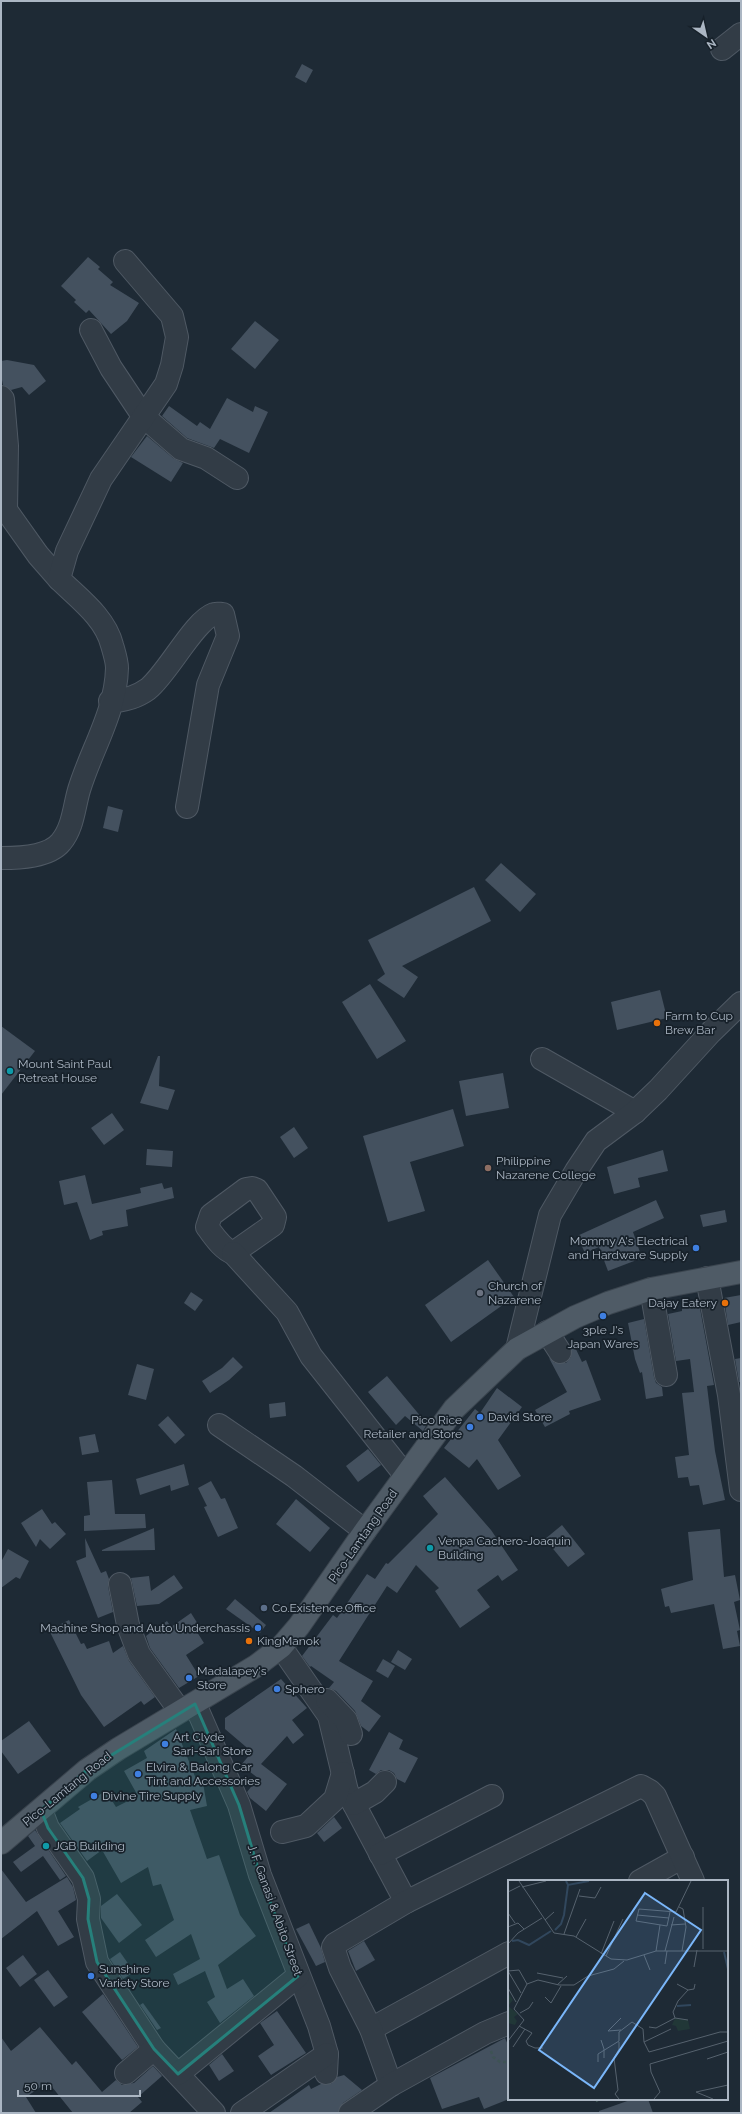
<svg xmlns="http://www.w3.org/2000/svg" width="742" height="2114" viewBox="0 0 742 2114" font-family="Raleway,sans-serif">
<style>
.building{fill:#44515f}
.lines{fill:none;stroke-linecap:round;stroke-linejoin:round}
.minor-casing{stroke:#4f5964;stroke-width:24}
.major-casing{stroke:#3b454f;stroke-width:24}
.path{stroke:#3e5354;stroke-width:2.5;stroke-dasharray:3 3;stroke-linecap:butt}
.minor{stroke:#323c46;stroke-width:22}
.major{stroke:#4f5b66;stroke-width:22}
.marked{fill:#26807b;fill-opacity:0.2;stroke:#26807b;stroke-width:3;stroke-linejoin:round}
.food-dot{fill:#e8710a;stroke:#17212a;stroke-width:1.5}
.culture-dot{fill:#0f9aa8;stroke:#17212a;stroke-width:1.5}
.education-dot{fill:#8d6e63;stroke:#17212a;stroke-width:1.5}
.shop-dot{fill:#3f7fe0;stroke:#17212a;stroke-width:1.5}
.worship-dot{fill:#6b7280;stroke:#17212a;stroke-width:1.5}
.service-dot{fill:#5c6f8a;stroke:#17212a;stroke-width:1.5}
.labels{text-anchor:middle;stroke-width:3.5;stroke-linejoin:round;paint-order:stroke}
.poi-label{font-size:12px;fill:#abb6c3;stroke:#17212a;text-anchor:start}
.street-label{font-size:12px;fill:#abb6c3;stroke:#17212a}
.inset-river{fill:none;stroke:#31475d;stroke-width:2}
.inset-road{fill:none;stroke:#56626e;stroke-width:1}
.view{fill:#7ab6f9;fill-opacity:0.15;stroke:#7ab6f9;stroke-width:2}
.inset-edge{fill:none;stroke:#abb6c3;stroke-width:2}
</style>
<rect width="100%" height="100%" fill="#1e2a35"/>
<g class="building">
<path d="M302,64l11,6 -7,13 -11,-6z"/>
<path d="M88,257l12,10 -2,2 15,13 -3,3 29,18 -12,18 -16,13 -22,-24 -3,3 -12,-11 2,-2 -15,-14z"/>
<path d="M255,321l24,19 -24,29 -24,-20z"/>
<path d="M7,360l27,5 12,16 -17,14 -7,-8 -11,3 -8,-5 -2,-10v-14z"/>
<path d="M227,398l26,14 2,-6 13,6 -19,41 -29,-14 -6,9 -27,-10 -25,-22 7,-10 28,20 3,-4 10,7z"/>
<path d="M147,436l26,22 10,5 -12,19 -40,-25z"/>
<path d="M108,806l15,4 -5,22 -15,-4z"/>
<path d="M501,863l35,31 -16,18 -35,-32z"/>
<path d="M474,887l17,34 -89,45 16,11 -14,21 -27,-18 8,-6 -17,-34z"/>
<path d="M370,984l36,57 -29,18 -35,-57z"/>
<path d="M660,990l7,28 -50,12 -6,-28z"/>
<path d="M1,1026l34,25 -34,44z"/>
<path d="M158,1056h2l-1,30 16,4 -7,20 -28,-7z"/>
<path d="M503,1073l6,35 -43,8 -7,-35z"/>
<path d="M453,1109l11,37 -54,16 15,49 -37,11 -25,-86z"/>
<path d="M112,1113l12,17 -20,15 -13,-17z"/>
<path d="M294,1127l14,21 -14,10 -14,-21z"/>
<path d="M147,1149l26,2 -1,16 -26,-2z"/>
<path d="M663,1150l5,21 -30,7 2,9 -26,7 -7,-27z"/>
<path d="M85,1175l7,29 49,-11 -1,-5 22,-5 2,6 8,-2 2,11 -48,12 2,16 -26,5 1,4 -13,5 -13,-38 -13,3 -5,-24z"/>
<path d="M656,1200l8,18 -31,14 9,26 -34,13 -9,-24 -14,6 -8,-17z"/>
<path d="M725,1210l2,12 -24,5 -3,-12z"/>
<path d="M488,1260l26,37 -63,45 -26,-37z"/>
<path d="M191,1292l12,8 -8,11 -11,-8z"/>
<path d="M741,1295v27l-13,3 -4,-27z"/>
<path d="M699,1303l15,82 -7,1 8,65 10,49 -22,5 -4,-20 -9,1 -2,-9 -10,1 -3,-21 14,-2 -7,-62 12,-1 -4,-33 -14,2 -8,-47 14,-3v-6z"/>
<path d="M644,1319l10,58 2,6 6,4 1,9 -17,3 -4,-27 -2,1 -5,-14 -7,-36z"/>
<path d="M574,1345l8,17 4,-2 15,40 -32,11 1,3 -25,13 -10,-17 32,-18 -18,-34 6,5h11l5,-6v-10z"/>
<path d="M233,1357l10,10 -14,13 -19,13 -8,-12 20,-13z"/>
<path d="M741,1358v24h-2l-4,-23z"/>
<path d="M137,1364l17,5 -8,31 -18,-5z"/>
<path d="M387,1376l40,48 -4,7 -18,-15 -9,9 -28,-33z"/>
<path d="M497,1388l25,19 -24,33 23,36 -23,14 -21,-31 -8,9 -25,-20 31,-39 5,4z"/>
<path d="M285,1402l1,14 -16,2 -1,-14z"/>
<path d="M168,1416l17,19 -10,9 -17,-19z"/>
<path d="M95,1434l4,18 -17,3 -3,-18z"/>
<path d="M368,1449l13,16 -23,17 -12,-16z"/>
<path d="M184,1464l5,21 -18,6 -1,-6 -30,10 -4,-16z"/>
<path d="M445,1477l46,53 27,40 -16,11 -4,-6 -21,15 13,17 -30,21 -25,-37 4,-3 -23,-23 -19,28 -10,-7 -48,75 34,20 -12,20 20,15 -12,16 -8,-6 -6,-15 -19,-20 -7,-3 5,-6 -23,-16 -1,1 -8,-11 31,-41 4,3 30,-44 8,5 11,-16 2,1 50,-50 -15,-18z"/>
<path d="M112,1480l3,34h30l1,14 -62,3v-15l6,-1 -3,-33z"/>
<path d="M211,1481l10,18 4,-1 13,30 -20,9 -14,-30 3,-1 -9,-18z"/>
<path d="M296,1499l34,29 -20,24 -34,-28z"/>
<path d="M42,1509l10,15 3,-2 11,12 -16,15 -10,-10 -4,8 -15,-24z"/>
<path d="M562,1525l23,29 -17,13 -23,-28z"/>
<path d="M154,1528l1,22 -53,1v-1z"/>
<path d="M720,1529l4,48 11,-2 5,25 -6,2 6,28 -3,1 3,15 -17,3 -9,-45 -43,9 -2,-7 -4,1 -4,-18 32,-9 -5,-48z"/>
<path d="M85,1538l16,35 5,-2 3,8 -1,7 5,26 -15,6 -22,-57 10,-4z"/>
<path d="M8,1549l21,12 -9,18 -4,-2 -15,11v-26z"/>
<path d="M174,1575l9,13 -24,16 -22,2 -6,-28 18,-2 2,15z"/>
<path d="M235,1599l31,26 -6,8 -34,-24z"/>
<path d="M191,1613l10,16 -4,3 7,11 -18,12 13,21 -20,12 -29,-40 -4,-12 21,-15 4,6z"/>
<path d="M69,1620l12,24 3,-1 3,6 22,-8 4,12 10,-7 6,15 26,36 -11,8 -3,-4 -37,26 -23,-32 -32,-65z"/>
<path d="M398,1650l14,9 -7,11 -14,-8z"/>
<path d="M383,1659l12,7 -7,12 -12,-7z"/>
<path d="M281,1679l26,29 -15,12 12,15 -11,9 -6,-8 -26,28 26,20 -21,27 -16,-13 -3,-6 11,-14 -17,-13 11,-13 -27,-23v-11z"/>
<path d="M29,1721l22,30 -33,23 -17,-23v-10z"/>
<path d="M176,1729l22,55 5,-1 4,23 -17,4 17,49 12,-4 21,60 16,21 -38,29 9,24 16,-10 11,17 -34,27 -13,-21 8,-5 -10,-26 -27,14 -5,-11 27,-15 -9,-25 -35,23 -11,-17 29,-20 -13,-36 -8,2 -5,-19 -27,16 -19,-33 -15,11 -27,-38 20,-14 -2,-2 28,-16 10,16 22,-11 -14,-25 23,-13 -3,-7z"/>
<path d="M389,1732l14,8 -4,9 19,9 -13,25 -8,-4 -3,-6 -5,-3h-8l-5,4 -7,-4z"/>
<path d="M334,1817l8,11 -18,14 -7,-9z"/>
<path d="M35,1830l31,46 -6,4 -17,-24 -22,16 -8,-10 22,-16 -7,-10z"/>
<path d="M1,1869l25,33 41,-25 6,10 3,13 -18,11 16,26 -16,9 -21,-35 -36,28z"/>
<path d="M117,1894l25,31 -23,18 -18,-25v-12z"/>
<path d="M309,1923l12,25 4,14 -9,4 -20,-37z"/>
<path d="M364,1941l11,19 -19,11 -8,-20z"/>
<path d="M120,1952l14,20 -11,7 -13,-20z"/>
<path d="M23,1955l14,19 -17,13 -14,-19z"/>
<path d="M48,1970l20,27 -14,10 -20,-27z"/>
<path d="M103,1994l35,53 -16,13 -40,-48z"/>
<path d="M143,2003l18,25 -4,2 -17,-25z"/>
<path d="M277,2011l29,42 -35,22 -13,-19 16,-11 -14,-22z"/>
<path d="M40,2027l32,38 4,-4 26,31 14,-12 6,5 12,-2 19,-17 9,10 -24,21 4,5 -13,11h-56l-25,-31 -22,15 10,16h-35v-76l10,14z"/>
<path d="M505,2038l4,9v52l-25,10 -5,-12 -37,12 -12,-31z"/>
<path d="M222,2054l12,17 -15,10 -10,-16z"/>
<path d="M344,2075l18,15 -19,13 -5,10h-69l40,-28 2,4 10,-5h10l6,-7z"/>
<path d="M633,2099h15l5,14h-54v-2z"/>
</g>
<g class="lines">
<defs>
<g id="minor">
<path d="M722,49l19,-15"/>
<path d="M91,330l20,38 32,48 38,33 25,9 31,20"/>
<path d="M1,397l2,2 4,47 -1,64 32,45 21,24"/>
<path d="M110,701c14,0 27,-4 38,-12 20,-16 46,-68 66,-75 2,-1 6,0 9,0l5,22 -20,49 -21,122"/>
<path d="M1,858c18,0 48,-1 60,-16 12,-14 13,-35 18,-52 12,-40 37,-78 38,-122 0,-7 -3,-16 -5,-23 -7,-28 -34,-47 -53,-66l8,-28 34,-72 65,-95 6,-19 5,-28 -5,-21 -47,-55"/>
<path d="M542,1059l93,53"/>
<path d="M252,1188l5,2 18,27 -2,8 -40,28c-11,-4 -19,-17 -26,-26l4,-12 35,-26z"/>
<path d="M233,1253l54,59 24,44 94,119"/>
<path d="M707,1278l22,117 12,95"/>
<path d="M651,1289l15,86"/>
<path d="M547,1332l13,20"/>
<path d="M517,1349l33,-134 26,-44 20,-30 39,-29 23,-22 53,-58 30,-29"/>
<path d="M219,1425l75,51 71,55"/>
<path d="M120,1584l8,41 11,29 41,57"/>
<path d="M281,1647l48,69 18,75 59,111"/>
<path d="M327,1700l19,20 5,14"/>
<path d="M195,1704l44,101 21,70 59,151 8,28 -1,19"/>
<path d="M354,1804l21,-12 10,-10"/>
<path d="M41,1810l7,18 35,50 6,21 -1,20 9,43 57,87 60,64"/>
<path d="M282,1832l24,-6 29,-27 8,-26"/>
<path d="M380,1854l112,-58"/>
<path d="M640,1881l43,-24"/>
<path d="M371,2029l138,-76"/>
<path d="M126,2073l28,-24"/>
<path d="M178,2074l120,-98"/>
<path d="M391,2085l-20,-56 -31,-61 -7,-21 2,-3 71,-42 235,-116 9,5 5,5 38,85"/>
<path d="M242,2113l85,-59"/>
<path d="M350,2113l41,-28 94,-52 24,-10"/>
</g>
<path id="major" d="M1,1843l86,-73 31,-21 138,-83 25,-19 18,-21 66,-95 89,-122 63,-60 58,-32 33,-14 43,-14 90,-17"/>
</defs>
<use href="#minor" class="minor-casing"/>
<use href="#major" class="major-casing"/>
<g class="path">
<path d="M491,2051l2,6 7,5h9"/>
<path d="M596,2099l3,5"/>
</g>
<use href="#minor" class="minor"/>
<use href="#major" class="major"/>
</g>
<path class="marked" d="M195,1704l44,101 21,70 38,101 -120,98 -24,-25 -57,-87 -9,-43 1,-20 -6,-21 -35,-50 -7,-18 46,-40z"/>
<g class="food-dot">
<circle cx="657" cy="1023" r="4"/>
<circle cx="725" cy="1303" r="4"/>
<circle cx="249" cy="1641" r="4"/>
</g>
<g class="culture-dot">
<circle cx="10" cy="1071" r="4"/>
<circle cx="430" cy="1548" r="4"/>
<circle cx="46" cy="1846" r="4"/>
</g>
<circle class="education-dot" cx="488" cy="1168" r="4"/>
<g class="shop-dot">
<circle cx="696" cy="1248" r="4"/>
<circle cx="603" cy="1316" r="4"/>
<circle cx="480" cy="1417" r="4"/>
<circle cx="470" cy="1427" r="4"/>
<circle cx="258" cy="1628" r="4"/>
<circle cx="189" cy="1678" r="4"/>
<circle cx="277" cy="1689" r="4"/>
<circle cx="165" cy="1744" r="4"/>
<circle cx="138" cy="1774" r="4"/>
<circle cx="94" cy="1796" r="4"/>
<circle cx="91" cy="1976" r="4"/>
</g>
<circle class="worship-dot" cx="480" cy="1293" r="4"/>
<circle class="service-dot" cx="264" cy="1608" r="4"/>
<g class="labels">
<g class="poi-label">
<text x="665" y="1020">Farm to Cup<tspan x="665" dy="14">Brew Bar</tspan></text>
<text x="18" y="1068">Mount Saint Paul<tspan x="18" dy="14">Retreat House</tspan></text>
<text x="496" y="1165">Philippine<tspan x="496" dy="14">Nazarene College</tspan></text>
<text x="688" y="1245" text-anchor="end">Mommy A's Electrical<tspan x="688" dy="14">and Hardware Supply</tspan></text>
<text x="488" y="1290">Church of<tspan x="488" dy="14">Nazarene</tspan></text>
<text x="717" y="1307" text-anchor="end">Dajay Eatery</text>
<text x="603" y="1334" text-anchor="middle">3ple J's<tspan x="603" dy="14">Japan Wares</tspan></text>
<text x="488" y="1421">David Store</text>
<text x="462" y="1424" text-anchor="end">Pico Rice<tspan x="462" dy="14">Retailer and Store</tspan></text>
<text x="438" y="1545">Venpa Cachero-Joaquin<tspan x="438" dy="14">Building</tspan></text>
<text x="272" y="1612">Co.Existence.Office</text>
<text x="250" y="1632" text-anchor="end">Machine Shop and Auto Underchassis</text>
<text x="257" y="1645">KingManok</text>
<text x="197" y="1675">Madalapey's<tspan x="197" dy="14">Store</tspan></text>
<text x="285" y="1693">Sphero</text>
<text x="173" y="1741">Art Clyde<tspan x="173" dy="14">Sari-Sari Store</tspan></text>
<text x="146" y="1771">Elvira &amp; Balong Car<tspan x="146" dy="14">Tint and Accessories</tspan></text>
<text x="102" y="1800">Divine Tire Supply</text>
<text x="54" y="1850">JGB Building</text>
<text x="99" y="1973">Sunshine<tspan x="99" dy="14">Variety Store</tspan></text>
</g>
<g class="street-label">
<text transform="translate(363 1536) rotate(-55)" y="4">Pico-Lamtang Road</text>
<text transform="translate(67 1789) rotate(-39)" y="4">Pico-Lamtang Road</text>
<text transform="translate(275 1910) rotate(70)" y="4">J. F. Ganasi &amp; Abito Street</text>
</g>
</g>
<g transform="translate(508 1880)">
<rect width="220" height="220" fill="#1e2a35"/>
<path d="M0,113l5,7 -5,6 10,8 -4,3 3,4 -2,4 -7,-2zM167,138l13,2 2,9 -12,2 -2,-5 -4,-1z" fill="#213737"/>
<path class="inset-river" d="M58,1l2,4 21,-4M47,50l6,-6 3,-9 4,-30M4,61l6,-1 11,5 22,-14M216,72l4,17M169,126l14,-1"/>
<path class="inset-road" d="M11,1l35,52 20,3 37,23 16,1 29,-9h72M14,7l24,-6M0,12l12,-6M71,16l16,2 6,-11M171,27l4,2 3,18 -4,24M162,32l-3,14 -31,-5 3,-12 37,3 15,-31M0,33l7,10M129,35l32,3M37,40l9,-8M163,45l14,-1M0,47l10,-4 6,6M56,54l16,-45M68,57l10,-18M0,64l10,-11 24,-15M195,69v-42M148,71l4,-26M157,71l9,-34M93,74l13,-33M136,75l6,15M98,76l17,-37M157,84l2,-13M186,87l3,-17M0,91l11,-1 8,14M0,91l13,22M29,93l26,5M169,104l11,6M49,105l10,-9M0,108l8,14M37,117l6,6 10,-17M12,133l9,-5 4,-6M113,138l-13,13 13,-1M167,138l-2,-6 5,-11 10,-11 6,-1 1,-5M11,146l13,7 -6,8 2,4 7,3h8M141,147l7,1 19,-10 13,2M93,160l3,9v9M0,161l16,-21 -10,-11 13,-25 11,-4 21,5h15l14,-9 26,-7 10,-8M111,162v7l-5,9 4,32 -3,4 4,5M136,162l27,-13M5,167l12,-18M199,179l21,-7M90,182v-8l21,-13v-9l13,-10 11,7 1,13 5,10 71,-20h8M146,219l6,-7 -9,-20 -1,-8 78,-23M205,219l-17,-7 32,-7"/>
<path class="view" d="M137,13l56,37 -107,158 -55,-38z"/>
<rect width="220" height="220" class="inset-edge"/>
</g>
<rect width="742" height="2114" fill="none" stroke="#abb6c3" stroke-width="4"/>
<g transform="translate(706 36) rotate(146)" stroke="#17212a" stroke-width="3" paint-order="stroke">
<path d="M0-3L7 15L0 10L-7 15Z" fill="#abb6c3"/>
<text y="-6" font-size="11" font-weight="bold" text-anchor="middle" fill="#abb6c3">N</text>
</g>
<path d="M18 2090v6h122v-6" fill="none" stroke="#abb6c3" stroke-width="2"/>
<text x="24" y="2090" font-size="12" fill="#abb6c3" stroke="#17212a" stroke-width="3" paint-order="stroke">50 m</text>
</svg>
